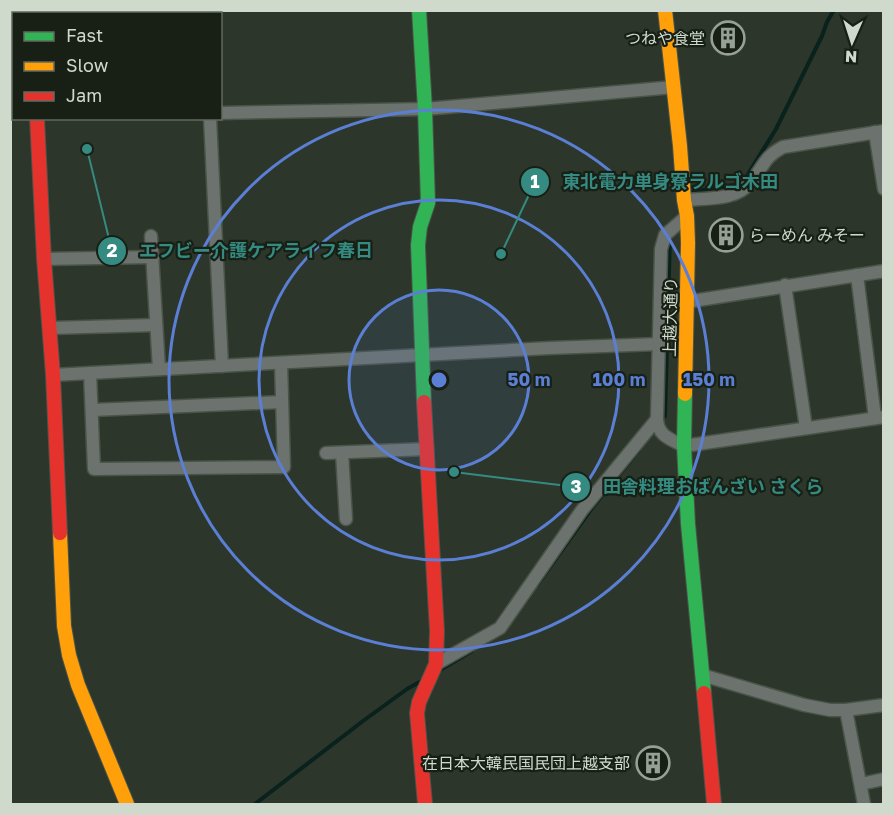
<svg xmlns="http://www.w3.org/2000/svg" width="894" height="815" viewBox="0 0 894 815" font-family="'Golos Text','Noto Sans JP',sans-serif">
<style>
.forest{fill:url(#forest-firs)}
.lines{fill:none;stroke-linecap:round;stroke-linejoin:round}
.stream{stroke:#09221e;stroke-width:4}
.street-casing{stroke:#4a5348;stroke-width:15}
.fast-casing{stroke:#4a5348;stroke-width:16}
.slow-casing{stroke:#4a5348;stroke-width:16}
.jam-casing{stroke:#4a5348;stroke-width:16}
.street{stroke:#6c726e;stroke-width:12}
.fast{stroke:#30b455;stroke-width:14}
.slow{stroke:#ff9f0a;stroke-width:14}
.jam{stroke:#e5322d;stroke-width:14}
.ring{fill:none;stroke:#5b7fd4;stroke-width:3}
.labels{text-anchor:middle;stroke-width:4.5;stroke-linejoin:round;paint-order:stroke}
.poi-label{font-size:16px;fill:#cfdacc;stroke:#182016;text-anchor:end}
.street-label{font-size:16px;fill:#cfdacc;stroke:#182016}
.centre{fill:#5b7fd4;stroke:#182016;stroke-width:3}
.ring-label{font-size:18px;text-anchor:middle;font-weight:bold;fill:#5b7fd4;stroke:#182016;stroke-width:4.5;stroke-linejoin:round;paint-order:stroke}
.leader{fill:none;stroke:#358a81;stroke-width:2}
.callout-dot{fill:#358a81;stroke:#182016;stroke-width:2}
.mark-label{font-size:18px;text-anchor:middle;font-weight:bold;fill:#fff}
.callout-label{font-size:18px;text-anchor:middle;font-weight:bold;fill:#358a81;stroke:#182016;stroke-width:4.5;stroke-linejoin:round;paint-order:stroke}
</style>
<defs>
<pattern id="forest-firs" width="22" height="20" patternUnits="userSpaceOnUse" patternTransform="scale(1.5)"><rect width="22" height="20" fill="#4b4525"/><path d="M5 1l3.5 6h-7zM16 11l3.5 6h-7z" fill="#645f43"/></pattern>
</defs>
<rect width="100%" height="100%" fill="#2c362a"/>
<path class="forest" d="M81,10h92v1l-10,3 -94,-1z"/>
<g class="lines">
<g class="stream">
<path d="M690,195l2,-3 50,-8 34,-55 46,-93 5,-14 7,-12"/>
<path d="M660,422l5,-6 5,-180"/>
<path d="M537,585l55,-77 47,-58"/>
<path d="M440,670l32,-19"/>
<path d="M255,804l108,-83 44,-32 16,-9"/>
</g>
<defs>
<g id="street">
<path d="M220,113l205,-4 249,-22"/>
<path d="M210,118l12,248"/>
<path d="M875,132l9,57"/>
<path d="M684,200c23,-2 52,1 67,-18 13,-16 13,-25 32,-35l101,-16"/>
<path d="M687,216l-22,19 -4,14 -4,170c1,17 13,20 27,27l200,-29"/>
<path d="M151,236l8,133"/>
<path d="M44,259l109,-2"/>
<path d="M857,275l18,143"/>
<path d="M785,285l21,143"/>
<path d="M686,302l198,-31"/>
<path d="M50,328l106,-3"/>
<path d="M90,373l4,96 190,-2 -3,-104"/>
<path d="M53,375l497,-27 109,-4"/>
<path d="M92,410l190,-8"/>
<path d="M326,453l101,-4"/>
<path d="M342,453l4,66"/>
<path d="M436,664l64,-36 82,-118 75,-91"/>
<path d="M702,675l102,30 26,5h16l38,-5"/>
<path d="M846,710l18,94"/>
<path d="M861,784l23,-5"/>
</g>
<g id="fast">
<path d="M419,10l6,99 3,94 -8,24 -2,18 6,157"/>
<path d="M15,14l10,-4"/>
<path d="M685,394l-1,52 4,78 16,169"/>
</g>
<g id="slow">
<path d="M665,10l15,136 4,54 3,16 1,27 -3,151"/>
<path d="M60,533l4,93 5,29 9,30 49,119"/>
</g>
<g id="jam">
<path d="M37,118l7,141 9,116 7,158"/>
<path d="M424,402l13,229 -1,33 -17,38 -2,11 8,91"/>
<path d="M704,693l10,111"/>
</g>
</defs>
<use href="#street" class="street-casing"/>
<use href="#fast" class="fast-casing"/>
<use href="#slow" class="slow-casing"/>
<use href="#jam" class="jam-casing"/>
<use href="#street" class="street"/>
<use href="#fast" class="fast"/>
<use href="#slow" class="slow"/>
<use href="#jam" class="jam"/>
</g>
<circle cx="439" cy="380" r="90" fill="#5b7fd4" fill-opacity=".12"/>
<g class="ring">
<circle cx="439" cy="380" r="90"/>
<circle cx="439" cy="380" r="180"/>
<circle cx="439" cy="380" r="270"/>
</g>
<defs>
<symbol id="building-ring" viewBox="-11 -11 22 22"><circle r="9.5" fill="#182016" stroke="#96a193" stroke-width="1.5"/><path d="M-4-6H4V6H1V3H-1V6H-4ZM-2.5-4.3h1.7v1.8h-1.7ZM.8-4.3h1.7v1.8H.8ZM-2.5-1h1.7V.8h-1.7ZM.8-1h1.7V.8H.8Z" fill="#96a193"/></symbol>
</defs>
<g fill-rule="evenodd">
<use href="#building-ring" x="709" y="19" width="38" height="38"/>
<use href="#building-ring" x="707" y="216" width="38" height="38"/>
<use href="#building-ring" x="634" y="744" width="38" height="38"/>
</g>
<g class="labels">
<g class="poi-label">
<text x="705" y="44">つねや食堂</text>
<text x="749" y="241" text-anchor="start">らーめん みそー</text>
<text x="630" y="769">在日本大韓民国民団上越支部</text>
</g>
<g class="street-label">
<text transform="translate(670 317) rotate(-89)" y="6">上越大通り</text>
</g>
</g>
<circle cx="439" cy="380" r="9" class="centre"/>
<g class="ring-label">
<text x="529" y="386">50 m</text>
<text x="619" y="386">100 m</text>
<text x="709" y="386">150 m</text>
</g>
<path class="leader" d="M501 254L535 182M87 149L112 251M454 472L576 487"/>
<g class="callout-dot">
<circle cx="501" cy="254" r="6"/>
<circle cx="87" cy="149" r="6"/>
<circle cx="454" cy="472" r="6"/>
<circle cx="535" cy="182" r="15"/>
<circle cx="112" cy="251" r="15"/>
<circle cx="576" cy="487" r="15"/>
</g>
<g class="mark-label">
<text x="535" y="188">1</text>
<text x="112" y="257">2</text>
<text x="576" y="493">3</text>
</g>
<g class="callout-label">
<text x="670" y="188">東北電力単身寮ラルゴ木田</text>
<text x="256" y="257">エフビー介護ケアライフ春日</text>
<text x="713" y="493">田舎料理おばんざい さくら</text>
</g>
<rect width="894" height="815" fill="none" stroke="#cfdacc" stroke-width="24"/>
<rect x="12" y="12" width="210" height="108" fill="#182016" stroke="#616a5f" stroke-width="1.5"/>
<rect x="24" y="32" width="30" height="9" fill="#30b455" stroke="#616a5f" stroke-width="1.5"/>
<text x="66" y="42" font-size="18" fill="#cfdacc">Fast</text>
<rect x="24" y="62" width="30" height="9" fill="#ff9f0a" stroke="#616a5f" stroke-width="1.5"/>
<text x="66" y="72" font-size="18" fill="#cfdacc">Slow</text>
<rect x="24" y="92" width="30" height="9" fill="#e5322d" stroke="#616a5f" stroke-width="1.5"/>
<text x="66" y="102" font-size="18" fill="#cfdacc">Jam</text>
<g transform="translate(852 42) rotate(183)" stroke="#182016" stroke-width="4.5" paint-order="stroke">
<path d="M0-4.5L10 22L0 15L-10 22Z" fill="#cfdacc"/>
<text y="-9" font-size="16" font-weight="bold" text-anchor="middle" fill="#cfdacc">N</text>
</g>
</svg>
